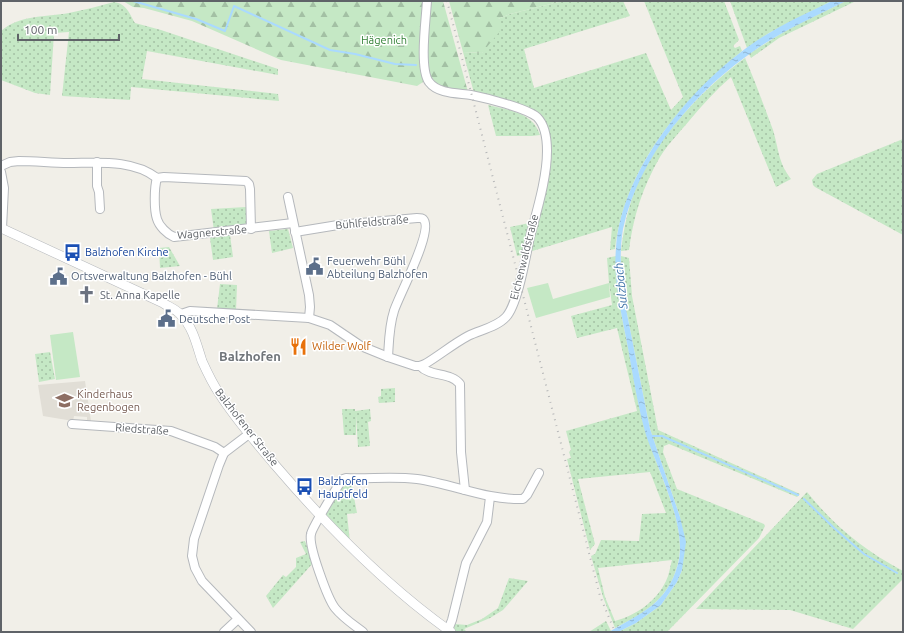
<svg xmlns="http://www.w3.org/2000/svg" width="904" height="633" viewBox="0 0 904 633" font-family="Ubuntu,sans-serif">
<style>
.education{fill:#e1ded6}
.grass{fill:url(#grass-dots);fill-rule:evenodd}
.forest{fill:url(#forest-firs)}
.garden{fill:#c5e8c5}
.water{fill:url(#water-ripples)}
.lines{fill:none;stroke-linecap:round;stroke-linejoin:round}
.stream{stroke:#aadaff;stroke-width:2}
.minor-casing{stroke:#b5b8bc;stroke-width:10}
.tertiary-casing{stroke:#b5b8bc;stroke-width:10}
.minor{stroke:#fff;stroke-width:8}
.tertiary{stroke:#fff;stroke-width:9}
.rail{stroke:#b6b7b8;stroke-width:2;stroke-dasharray:1 5;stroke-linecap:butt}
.labels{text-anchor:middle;stroke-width:3;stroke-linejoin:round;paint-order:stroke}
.park-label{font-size:11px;fill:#348238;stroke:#fff}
.street-label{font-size:11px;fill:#5f6368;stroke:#fff}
.transit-label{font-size:11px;fill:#164399;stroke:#fff;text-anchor:start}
.service-label{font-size:11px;fill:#4e5e75;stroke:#fff;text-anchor:start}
.worship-label{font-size:11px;fill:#5b616d;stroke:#fff;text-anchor:start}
.food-label{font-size:11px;fill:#c56008;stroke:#fff;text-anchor:start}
.education-label{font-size:11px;fill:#785e54;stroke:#fff;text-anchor:start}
.water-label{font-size:12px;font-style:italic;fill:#4174aa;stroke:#fff}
.quarter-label{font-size:13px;font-weight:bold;fill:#70757a;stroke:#fff}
</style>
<defs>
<pattern id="grass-dots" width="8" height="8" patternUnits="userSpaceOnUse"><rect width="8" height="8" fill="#c5e8c5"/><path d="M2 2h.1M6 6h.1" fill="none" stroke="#a3c0a4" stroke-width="1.8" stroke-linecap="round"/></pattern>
<pattern id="forest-firs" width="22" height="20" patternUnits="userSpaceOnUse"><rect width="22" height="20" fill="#c5e8c5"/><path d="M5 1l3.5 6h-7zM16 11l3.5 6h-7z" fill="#a3c0a4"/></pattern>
<pattern id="water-ripples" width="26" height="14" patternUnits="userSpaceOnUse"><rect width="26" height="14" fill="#aadaff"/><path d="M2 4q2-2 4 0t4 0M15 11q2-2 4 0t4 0" fill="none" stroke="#8eb4d2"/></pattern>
</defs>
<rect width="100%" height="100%" fill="#f1efe8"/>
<path class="education" d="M85,381l6,40h-4v-4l-13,-1 -1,5 -30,-5 -5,-31z"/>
<g class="grass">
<path d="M563,1h60l7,15 -106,33 10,39 112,-35 25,57 12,-13 -39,-96h80l15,39 -6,6 2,2 5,-2 2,5c-63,53 -116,114 -127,198l-5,1 2,-23 -83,25 18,-73 -2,-56 -71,-30 -11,-41 19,1 16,-34 12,-5z"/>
<path d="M730,1h102l-63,32 -22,15z"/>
<path d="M846,1h10l-77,37 -28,20 -2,-4 28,-18 19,-11z"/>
<path d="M114,2c13,2 15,11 21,21l26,7 117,39v6l-131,-24 -5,28 136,15 1,7 -148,-14 -1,13 -68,-4 7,-64 -15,1 -4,62 -15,-2 -34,-13v-49c18,-16 45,-14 68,-18 15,-3 30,-7 45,-11z"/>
<path d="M745,58c10,23 19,48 28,72 6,20 5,32 18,49l-15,8 -45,-110c-15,13 -29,28 -42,44 -10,12 -21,23 -29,36 -17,29 -27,60 -31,93l-8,1c3,-25 8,-48 18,-71 20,-45 67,-94 106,-122z"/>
<path d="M488,105c20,5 45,7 52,30l-8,1h-36z"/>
<path d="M903,139v96l-88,-48 -2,-2 -1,-5 5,-6z"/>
<path d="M246,207l1,17 -4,4 -29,3 -3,-22z"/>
<path d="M529,223l-7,32 -5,1 -7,-29z"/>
<path d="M288,229l5,19 -21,5 -3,-22z"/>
<path d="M230,235l3,22 -20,3 -3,-22z"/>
<path d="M169,247l11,19 -20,2 -1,-20z"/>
<path d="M616,256c0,34 6,62 13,96 5,27 9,54 17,80 10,37 42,93 32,131 -8,35 -33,50 -63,65l-12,-31 -12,-41 4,-2 6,-14 38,1 3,-27 24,-1 -16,-41 -72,7 17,65 -5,6 -23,-91 4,-1 -2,-6 2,-2 -5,-19 71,-20 -20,-83 -40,10 -6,-22 41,-11 -3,-22 -2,-25zM672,560c-2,7 -3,15 -6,21 -10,21 -30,34 -51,40l-10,-24 -7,-29z"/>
<path d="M621,256l8,2 3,38 26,134 142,64 -3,3 -128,-53 -5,2 -1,6 14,37 87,35 1,2 -6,12 -92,94h-49l18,-9 25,-18 16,-23 5,-12 -2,-53 -30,-88 -26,-130 -3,-18z"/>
<path d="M220,284l17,1 -1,26 -19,-2z"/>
<path d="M50,352l5,27 -16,3 -4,-28z"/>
<path d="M395,388v14l-16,1 -1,-6 3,-1v-7z"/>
<path d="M342,409h13v2l15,-2 1,12 -3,1 2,24 -12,1 -2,-32v20h-12z"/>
<path d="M346,480l5,1 6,32 -10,1 3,28 -25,-26z"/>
<path d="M807,492c28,35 57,58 96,79v8l-50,50 -63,-19 -94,-1z"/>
<path d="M305,541l8,22 -40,45 -7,-12 17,-21 3,2 10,-10v-9l10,-4 -6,-12z"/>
<path d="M509,578l19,3 -25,29 -13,8 -26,11 3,3h-12l-2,-4 2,-4 12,1 15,-6 16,-11z"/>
<path d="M606,621l5,10 -2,1h-20z"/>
</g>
<g class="forest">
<path d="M123,1h302l-1,77 -1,4 -6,4 -136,-26 -89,-39 -48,-13 -11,-1z"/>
<path d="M430,1h13l25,91 -26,-6 -7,-3 -4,-4 -5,-17z"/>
<path d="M449,1h114l-53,13 -12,5 2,12 -18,22 -19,-1z"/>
</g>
<g class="garden">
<path d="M548,283l5,16 56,-16 1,14 -74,21 -9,-30z"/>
<path d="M73,332l7,45 -24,3 -6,-45z"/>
</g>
<path class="water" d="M832,1h14c-30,15 -60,28 -88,47 -62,42 -119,107 -135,181 -4,23 -2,48 1,70l26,130 30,88 6,25 -4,28 -5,12 -16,23 -25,18 -18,9h-9c32,-19 58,-28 69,-68 10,-36 -20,-94 -32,-129 -8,-28 -13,-59 -18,-87 -6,-33 -15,-66 -12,-100 5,-74 68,-153 125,-196 28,-22 60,-36 91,-51z"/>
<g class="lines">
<g class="stream">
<path d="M133,1l63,18 29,12 9,-25 96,44 25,4 40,10 21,1"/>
<path d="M651,436h11l9,4 127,55"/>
<path d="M804,499l30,29 30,26 33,19"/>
</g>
<defs>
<g id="minor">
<path d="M97,162v24l2,6 1,17"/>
<path d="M1,166l9,-4 9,-1c17,0 33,2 49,2 30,0 64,-4 89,15l7,-1 82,4 3,3 1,5 1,40"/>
<path d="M1,172l3,16 -2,40"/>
<path d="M157,178c-3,10 -3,32 0,41 2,7 10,15 17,18l119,-14"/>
<path d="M288,197l21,98 1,12 -1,11"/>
<path d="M295,232l43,-7 79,-7c2,0 5,0 6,1 12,10 -25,78 -29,92 -5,15 -5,31 -6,46"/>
<path d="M181,314l9,-3 119,7 21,7 31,21 27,11 27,9h5l5,-2c15,-9 28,-20 43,-28 12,-6 29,-9 38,-19 12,-13 20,-62 24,-80 7,-27 17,-59 17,-86 0,-11 -2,-26 -10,-34 -11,-9 -51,-19 -66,-22 -13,-2 -33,-1 -42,-13 -10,-14 -3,-63 -2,-81"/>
<path d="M420,366c10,11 31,6 40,18l1,68 4,38"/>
<path d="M72,424l99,7 44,16 9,6 25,-19"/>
<path d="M224,453l-5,12 -25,74 -2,17 3,12 7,13 49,51"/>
<path d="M448,630l4,-10 14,-57 21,-41 3,-25"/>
<path d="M224,632l14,-13"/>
<path d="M363,632c-9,-7 -20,-14 -28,-24 -7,-9 -27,-62 -24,-74 1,-6 27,-49 32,-55l3,-1c23,1 48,-2 71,1 36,5 69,21 106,20l4,-4 12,-22"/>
</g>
<path id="tertiary" d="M1,228l162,75c6,4 13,6 18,12 12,12 16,31 21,46 5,11 10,22 17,32 16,26 37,49 56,72 53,62 110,120 176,167"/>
</defs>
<use href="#minor" class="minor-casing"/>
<use href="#tertiary" class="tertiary-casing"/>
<use href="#minor" class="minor"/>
<use href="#tertiary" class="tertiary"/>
<path class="rail" d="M447,1l25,95 128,500 15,36"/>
</g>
<defs>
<symbol id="bus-bare" viewBox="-9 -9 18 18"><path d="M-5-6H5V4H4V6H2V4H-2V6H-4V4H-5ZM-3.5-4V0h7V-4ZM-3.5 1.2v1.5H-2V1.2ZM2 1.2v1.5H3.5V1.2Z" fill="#1a4fb4" stroke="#fff" stroke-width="2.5" paint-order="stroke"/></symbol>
<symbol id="civic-bare" viewBox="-9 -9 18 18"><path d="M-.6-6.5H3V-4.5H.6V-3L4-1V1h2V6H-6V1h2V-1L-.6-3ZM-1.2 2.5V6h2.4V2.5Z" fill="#5c6f8a" stroke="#fff" stroke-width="2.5" paint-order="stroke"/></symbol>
<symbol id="church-bare" viewBox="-9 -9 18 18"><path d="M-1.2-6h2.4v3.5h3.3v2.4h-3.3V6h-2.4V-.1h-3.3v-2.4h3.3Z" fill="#6b7280" stroke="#fff" stroke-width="2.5" paint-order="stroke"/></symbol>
<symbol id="restaurant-bare" viewBox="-9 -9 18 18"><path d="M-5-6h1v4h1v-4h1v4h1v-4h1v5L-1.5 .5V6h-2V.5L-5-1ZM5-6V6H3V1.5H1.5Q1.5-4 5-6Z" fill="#e8710a" stroke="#fff" stroke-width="2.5" paint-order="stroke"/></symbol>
<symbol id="school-bare" viewBox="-9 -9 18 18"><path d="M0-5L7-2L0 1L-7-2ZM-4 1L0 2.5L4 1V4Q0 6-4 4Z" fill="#8d6e63" stroke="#fff" stroke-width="2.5" paint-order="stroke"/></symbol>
</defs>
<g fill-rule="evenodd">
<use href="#bus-bare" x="60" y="240" width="25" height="25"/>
<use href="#civic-bare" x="302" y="254" width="25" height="25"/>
<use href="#civic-bare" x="46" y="264" width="25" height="25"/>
<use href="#church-bare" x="74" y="282" width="25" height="25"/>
<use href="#civic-bare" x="154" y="306" width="25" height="25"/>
<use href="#restaurant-bare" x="286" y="334" width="25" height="25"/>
<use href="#school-bare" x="52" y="388" width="25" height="25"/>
<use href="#bus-bare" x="292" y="474" width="25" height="25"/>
</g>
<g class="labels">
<g class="park-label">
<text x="384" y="44">Hägenich</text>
</g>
<g class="street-label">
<text transform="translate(372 222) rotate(-5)" y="4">Bühlfeldstraße</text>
<text transform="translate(212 232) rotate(-5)" y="4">Wagnerstraße</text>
<text transform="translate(524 257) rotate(-76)" y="4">Eichenwaldstraße</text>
<text transform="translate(247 427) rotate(52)" y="4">Balzhofener Straße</text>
<text transform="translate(142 429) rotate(4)" y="4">Riedstraße</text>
</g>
<g class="transit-label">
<text x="85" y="256">Balzhofen Kirche</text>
<text x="318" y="485">Balzhofen<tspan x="318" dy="13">Hauptfeld</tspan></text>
</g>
<g class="service-label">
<text x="327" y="265">Feuerwehr Bühl<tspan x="327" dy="13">Abteilung Balzhofen</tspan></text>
<text x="71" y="280">Ortsverwaltung Balzhofen - Bühl</text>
<text x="179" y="323">Deutsche Post</text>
</g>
<g class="worship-label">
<text x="100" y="299">St. Anna Kapelle</text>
</g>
<g class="food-label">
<text x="312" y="350">Wilder Wolf</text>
</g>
<g class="education-label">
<text x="77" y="398">Kinderhaus<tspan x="77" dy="13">Regenbogen</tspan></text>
</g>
<g class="water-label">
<text transform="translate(621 286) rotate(-96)" y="4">Sulzbach</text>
</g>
<g class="quarter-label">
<text x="250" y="361">Balzhofen</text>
</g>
</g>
<rect width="904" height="633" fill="none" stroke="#5f6368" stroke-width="4"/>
<path d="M18 34v6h101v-6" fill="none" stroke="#5f6368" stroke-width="2"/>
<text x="24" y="34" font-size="12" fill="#5f6368" stroke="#ffffff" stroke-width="3" paint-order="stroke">100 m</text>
</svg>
